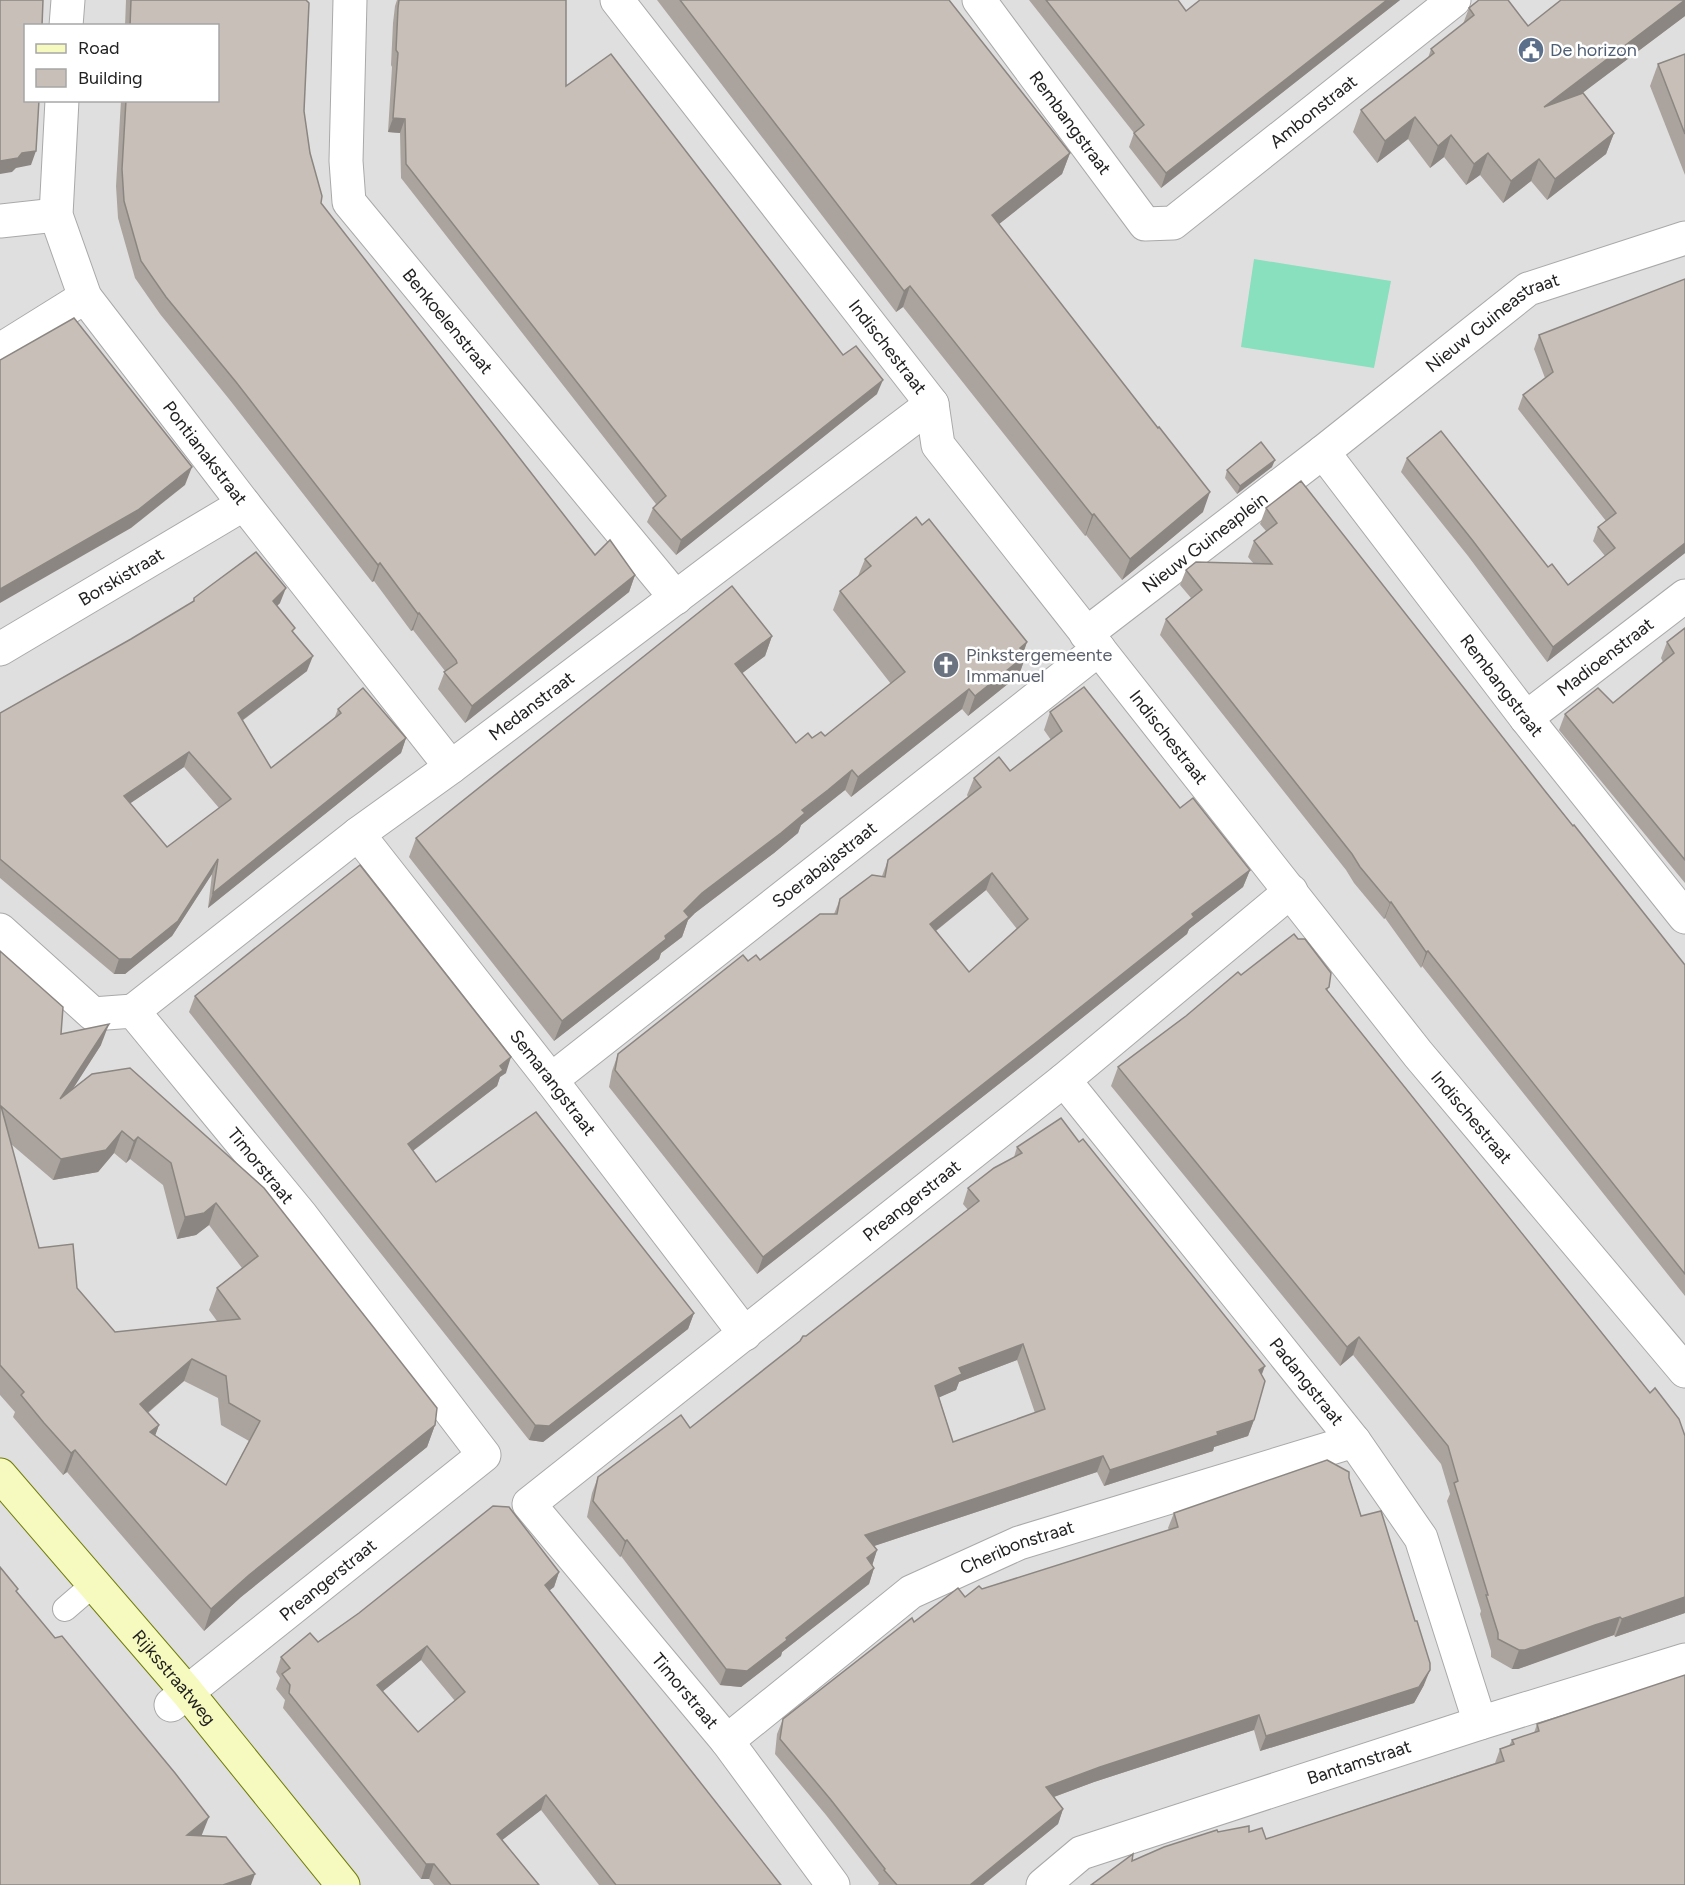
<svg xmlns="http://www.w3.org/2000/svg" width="1685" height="1885" viewBox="0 0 1685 1885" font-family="Figtree,sans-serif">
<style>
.residential{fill:#e0dfdf;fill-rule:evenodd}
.pitch{fill:#88e0be}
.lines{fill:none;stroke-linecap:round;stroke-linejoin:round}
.lane-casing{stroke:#a9a9a9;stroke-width:26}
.street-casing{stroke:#a9a9a9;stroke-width:35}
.secondary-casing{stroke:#707d05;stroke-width:35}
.lane{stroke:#fff;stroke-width:24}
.street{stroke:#fff;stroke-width:33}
.secondary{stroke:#f7fabf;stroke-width:33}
.wall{fill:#aba49e;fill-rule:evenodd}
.shaded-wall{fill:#8b8681}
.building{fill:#c7bfb8;stroke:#8b8681;stroke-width:1.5;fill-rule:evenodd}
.labels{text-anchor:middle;stroke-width:5;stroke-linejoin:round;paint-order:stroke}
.service-label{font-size:18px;fill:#4e5e75;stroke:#fff;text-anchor:start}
.street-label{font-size:18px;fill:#222;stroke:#fff}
.worship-label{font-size:18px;fill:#5b616d;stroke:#fff;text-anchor:start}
</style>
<rect width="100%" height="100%" fill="#f2efe9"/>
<path class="residential" d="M0,0h1685v1885h-1685zM26,26h192v74h-192z"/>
<path class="pitch" d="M1254,259l137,22 -17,87 -133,-21z"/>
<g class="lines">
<defs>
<path id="lane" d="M65,1609l29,-25"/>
<g id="street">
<path id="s1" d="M350,0l-4,161 3,41 327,396"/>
<path id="s2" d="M617,0l315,404 6,41 480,609 267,317"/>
<path id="s3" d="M979,0l166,224 28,-1 281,-223"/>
<path d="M66,26l2,-26"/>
<path id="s4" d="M62,100l-6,115 29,82 159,207 207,263"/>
<path d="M0,221l56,-6"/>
<path d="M0,350l85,-53"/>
<path id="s5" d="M1323,452l203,266 159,199"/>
<path id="s6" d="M1086,634l237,-182 205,-163 157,-51"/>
<path id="s7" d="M0,649l244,-145"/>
<path id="s8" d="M1526,718l159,-122"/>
<path id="s9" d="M358,834l193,246 194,254"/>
<path id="s10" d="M0,930l93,84 40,-3 168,204 183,240 -313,250"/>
<path id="s11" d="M133,1011l225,-177 93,-67 481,-363"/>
<path id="s12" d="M551,1080l548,-431"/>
<path id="s13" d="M1064,1080l290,361 67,97 59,185"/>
<path id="s14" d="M727,1741l184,-149 108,-49 335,-102"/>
<path id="s15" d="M833,1885l-106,-144 -198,-237 535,-424 227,-189"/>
<path id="s16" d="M1043,1885l38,-32 399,-130 205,-63"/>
</g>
<g id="secondary">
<path id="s17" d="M0,1475l187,217 156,193"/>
</g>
</defs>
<use href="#lane" class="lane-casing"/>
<use href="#street" class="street-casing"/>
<use href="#secondary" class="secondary-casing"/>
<use href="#lane" class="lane"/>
<use href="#street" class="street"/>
<use href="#secondary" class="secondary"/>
</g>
<g class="wall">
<path d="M126,0h180l-2,111 6,42 11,50 274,352 40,20 -6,17 -164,131 -27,-34 7,-18 -32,-41 -2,1 -37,-50 -2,1 -143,-183 -69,-85 -25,-36 -17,-60 -2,-32 5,-86h97v-74h-93z"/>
<path d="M397,0h169v86l277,269 34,39 -201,161 -29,-33 6,-14 3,-4 -255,-326 -1,-45 -12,-1 4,-65 -1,-2 2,-42 2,-17z"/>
<path d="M657,0h292l121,153 -8,21 -63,50 204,288 -81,68 -36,-45 -1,1 -182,-229 -7,5z"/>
<path d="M1029,0h149l8,11 214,-11 -239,188 -32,-41 5,-14z"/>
<path d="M1685,0v16l-103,77 32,40 -8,21 -59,46 -16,-19 -28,22 -23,-28 -14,10 -22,-28 -14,11 -22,-29 -31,24 -24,-31 8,-22 67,-52 3,-9 32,-25 6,-16 59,18z"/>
<path d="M1685,54v121l-35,-89 8,-22z"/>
<path d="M1539,335l146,218 -138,109 -79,-106 -67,-84 6,-14 141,109 20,18 37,-29 -12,-15 5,-14 8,-6 -88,-112 5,-14 22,-17 -11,-29z"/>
<path d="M1272,467l-35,27 -12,-16 2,-8z"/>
<path d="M1266,508l279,283 140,174v331l-263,-330 -1,2 -36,-50 -1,1 -30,-36 -8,-13 -186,-235 6,-16 25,-21 -11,-13 6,-15 68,-6 -6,-7 6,-16 12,-10 -6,-7z"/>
<path d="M865,559l162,83 -4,10 3,3 -7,20 -51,41 -6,-7 -111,88 -6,-7 -44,35 -3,8 -24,20 -79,60 -7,7 -6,17 -21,16 -2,6 -105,82 -145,-184 7,-19 356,-202 -7,20 -23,17 54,70 29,-7 66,-52 -58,-74 7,-19 18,-15z"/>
<path d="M194,598l86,5 -3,3 17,27 13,38 -65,50 29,47 63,-49 4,-10 68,29 -5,15 -193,155 4,-34 -40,62 -47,38h-11l-114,-96v-165l131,-74 62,-37zM184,767l35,41 -52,39 -37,-44z"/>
<path d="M1685,628v255l-126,-153 6,-16 48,-11 50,-41 -2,-4 6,-16z"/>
<path d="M1050,712l130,96 70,62 -7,17 -54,42 -2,5 -155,124 -275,216 -148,-187 3,-16 6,-17 130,-93 12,-1 74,-46 6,-15 42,-23 6,-16 80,-63 -1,-2 7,-17 36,-7 41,-31 -7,-10zM986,890l31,39 -48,43 -33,-41z"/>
<path d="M0,951l61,83 40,11 -28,43 19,-14 343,351 -8,22 -186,150 -37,34 -137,-159 -4,3 -27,-31 -23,-27 2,-5 -15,-17zM11,1144l42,36 45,-8 16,-19 12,10 4,-4 33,26 14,54 19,-4 13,-10 33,43 -25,20 -8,22 8,11 -102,11 -38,-44 -38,-40zM184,1381l34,17 3,27 28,16 -23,44 -71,-50 4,-10 -11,-12z"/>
<path d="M1241,975l88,12 -2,4 358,445v177l-70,24 -1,-2 -26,8 -70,26h-6l-21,-12v-6l-11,-37 1,-3 -34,-110 3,-7 -9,-30 -88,-109 -13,11 -229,-280 7,-19z"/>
<path d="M195,996l311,77 -6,4 -3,9 -84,65 23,31 258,131 -6,16 -145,113 -14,-2 -340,-428z"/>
<path d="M1079,1142l183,233 -8,45 -6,16 -34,11 -1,4 -109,35 -7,-14 -223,74 3,4 -5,15 2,3 -5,16 -87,68 -1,4 -40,31 -21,-2 -99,-129 -1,1 -33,-40 5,-24 6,-16 92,-49 116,-92 162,-126 -5,-6 5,-16 46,-31 3,-10zM1017,1360l18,53 -82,29 -14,-45 17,-7 3,-8z"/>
<path d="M1349,1478l12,38 63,169 -10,18 -154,48 -6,-21 -160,52 -40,15 9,12 -5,15 -75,61h-105l1,-2 -53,-68 -51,-61 2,-20 6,-15 131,-97 51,-25 17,-8 187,-59 -1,-2 6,-15z"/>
<path d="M559,1572l-5,15 -5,3 232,295h-182l-58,-75 -39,30 37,45h-105l-5,-6h-8l-138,-171 2,-8 -9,-11 4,-11 -4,-6 5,-15 37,-15zM421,1660l34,41 -37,31 -36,-40z"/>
<path d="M1537,1724l148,161 -553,-24 86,-29h31l17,7 229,-76 5,-14 9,-3 3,-6 22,-7z"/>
</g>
<g class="shaded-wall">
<path d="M1387,0h13l-239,188 5,-15z"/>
<path d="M1685,0v16l-149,112 8,-21z"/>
<path d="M1415,117l-7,22 -31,24 8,-22z"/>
<path d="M393,118l12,1 -5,14 -12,-1z"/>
<path d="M1614,133l-8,21 -59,46 8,-21z"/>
<path d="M1451,135l-7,22 -14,11 8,-22z"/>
<path d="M36,151l-5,14 -15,3 -4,4 -12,2v-13l22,-8z"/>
<path d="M1070,153l-8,21 -78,62 8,-21z"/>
<path d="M1488,153l-8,22 -14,10 8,-21z"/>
<path d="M1539,159l-8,22 -28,22 8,-22z"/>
<path d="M910,286l-7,21 -7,5 8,-21z"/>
<path d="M883,380l-6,14 -201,161 5,-15z"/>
<path d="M1275,460l-3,7 -35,27 3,-8z"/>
<path d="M192,467l-7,18 -54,43 -131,75v-14z"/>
<path d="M1210,492l-7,20 -81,68 8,-21z"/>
<path d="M1094,514l-8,21 -1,1 7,-21z"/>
<path d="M1685,543v10l-138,109 6,-15z"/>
<path d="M380,563l-6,18 -2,1 6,-17z"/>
<path d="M635,575l-6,17 -164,131 7,-17z"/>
<path d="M286,588l-6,15 -13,12 6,-14z"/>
<path d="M419,613l-6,17 -2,1 7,-17z"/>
<path d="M772,636l-7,20 -37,28 7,-20z"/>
<path d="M1027,642l-6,18 5,-5 -7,20 -51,41 7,-20 45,-48z"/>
<path d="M313,656l-6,15 -75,57 6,-15z"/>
<path d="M969,689l-7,20 -111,88 7,-20z"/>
<path d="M406,738l-5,15 -193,155 5,-15z"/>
<path d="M189,752l-5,15 -65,44 5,-15z"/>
<path d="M852,770l-7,20 -44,35 -3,8 -24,20 -79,60 -7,7 -6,17 -21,16 -2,6 -105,82 8,-20 103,-85 19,-25 18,-18 100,-83z"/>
<path d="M218,859l-6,15 -40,62 -47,38h-11l5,-15z"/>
<path d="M1250,870l-7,17 -54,42 -2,5 -155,124 -275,216 6,-17 429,-343z"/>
<path d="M992,873l-6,17 -63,51 7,-17z"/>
<path d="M1391,902l-6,16 -1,1 6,-16z"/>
<path d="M1428,951l-6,15 -1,2 5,-16z"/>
<path d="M109,1024l-8,21 -48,75 7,-21z"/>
<path d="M511,1057l-5,16 -6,4 -3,9 -95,73 6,-15z"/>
<path d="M122,1131l-8,22 -16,19 -45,8 8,-21z"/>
<path d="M138,1137l-8,22 -4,4 8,-22z"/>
<path d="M216,1203l-7,22 -13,10 -19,4 8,-22z"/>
<path d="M694,1313l-6,16 -145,113 -14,-2 6,-15z"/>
<path d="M1359,1337l-6,18 -13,11 7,-19z"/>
<path d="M1023,1344l-6,16 -58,22 -3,8 -27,12 6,-16 24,-18z"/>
<path d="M192,1359l-8,22 -52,45 8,-22z"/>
<path d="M1265,1366l-6,16v-12z"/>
<path d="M1254,1420l-6,16 -34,11 -1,4 -109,35 6,-16z"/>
<path d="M159,1425l-8,22 -1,-15z"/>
<path d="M435,1425l-8,22 -186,150 -37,34 7,-22 38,-34z"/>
<path d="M75,1450l-8,22 -4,3 8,-22z"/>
<path d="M1103,1456l-6,16 -238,79 6,-16z"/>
<path d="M627,1540l-6,16 -1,1 5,-16z"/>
<path d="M877,1550l-5,16 -5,-8z"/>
<path d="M874,1568l-5,16 -87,68 -1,4 -40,31 -21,-2 6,-16 60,-31z"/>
<path d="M559,1572l-5,15 -15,12 6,-14z"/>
<path d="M1685,1597v16l-70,24 7,-18z"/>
<path d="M1620,1617l-6,18 -96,34h-6l7,-19z"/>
<path d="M427,1646l-6,14 -49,40 5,-15z"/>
<path d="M1430,1670l-6,15 -10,18 -154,48 6,-15z"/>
<path d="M1259,1715l-5,15 -160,52 -54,20 6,-15 54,-20z"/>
<path d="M546,1795l-5,15 -49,38 5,-14z"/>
<path d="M1063,1809l-5,15 -75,61h-13z"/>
<path d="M209,1817l-8,20 -14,-2z"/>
<path d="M426,1864h8l-5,15h-8z"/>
<path d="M255,1874l-4,11h-28z"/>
</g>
<g class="building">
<path d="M0,0h43l-1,26h-16v74h13l-3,51 -14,2 -4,5 -18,3z"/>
<path d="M131,0h175l3,3 -5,108 6,42 12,43 -1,7 274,352 15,-15 25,35 -163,131 -28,-34 13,-9 -1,-3 -37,-47 -1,1 -38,-51 -2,2 -142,-183 -70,-85 -25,-36 -17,-60 -2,-32 4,-69h92v-74h-88z"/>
<path d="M399,0h167v86l45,-32 232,301 13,-9 27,34 -202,160 -28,-32 13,-12 -260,-332 -1,-45 -12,-1 5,-65 -2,-3 2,-42z"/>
<path d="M680,0h269l121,153 -78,62 166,213 1,-1 51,65 -80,67 -36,-45 -2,1 -182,-229 -6,5z"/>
<path d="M1046,0h132l8,11 14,-11h187l-221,173 -32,-40 10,-8z"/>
<path d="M1479,0h29l20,26 33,-26h124l-141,107 39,-14 31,40 -59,46 -16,-20 -28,22 -23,-28 -14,11 -23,-29 -13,11 -23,-29 -30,24 -24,-31 73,-57 -3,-4 43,-34 -5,-7z"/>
<path d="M1685,54v80l-27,-70z"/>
<path d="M1685,279v264l-132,104 -80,-106 -66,-83 34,-27 107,136 4,-3 16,21 47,-37 -17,-21 18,-14 -93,-118 30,-23 -14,-37z"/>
<path d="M74,318l118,149 -54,43 -138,79v-229z"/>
<path d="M1261,442l14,18 -35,26 -13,-16z"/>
<path d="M1301,481l244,310 28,35 1,-1 111,140v309l-257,-323 -2,1 -35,-50 -1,1 -30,-36 -8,-13 -186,-235 36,-29 -16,-20 10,-8 76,2 -18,-23 23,-18 -11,-15z"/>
<path d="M916,517l6,8 7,-6 98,123 -7,6 6,7 -51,41 -6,-7 -111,88 -6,-7 -24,20 -26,20 3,3 -24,20 -79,60 -18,18 5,6 -24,19 1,3 -104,82 -146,-183 316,-252 40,50 -37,28 61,79 12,-10 4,5 9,-6 4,4 80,-64 -65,-81 31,-25 -6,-7z"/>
<path d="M256,552l30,36 -13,13 22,27 -3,3 21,25 -75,57 33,55 70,-55 -3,-4 25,-21 43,50 -193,155 5,-34 -40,62 -47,38h-12l-119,-100v-146l131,-74 63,-38v-3l16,-12zM189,752l42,47 -64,48 -43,-51z"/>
<path d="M1685,628v232l-120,-146 33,-26 15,15 61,-50 -7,-11z"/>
<path d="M1084,687l96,121 13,-10 57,72 -58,44 2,3 -156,124 -275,216 -148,-187 3,-16 125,-99 5,6 8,-6 4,5 60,-46h17l3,-15 32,-24 13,2 3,-17 93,-73 -7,-9 25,-21 11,14 52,-40 -12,-19zM992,873l36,46 -59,53 -39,-48z"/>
<path d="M360,865l151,192 -11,9 3,4 -95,74 28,38 100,-70 158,201 -145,113 -14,-1 -340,-429z"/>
<path d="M1294,934l4,5h7l26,34 -2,14 -3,2 324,404 5,-5 24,31 6,17v161l-63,22 -2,-2 -25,8 -70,25h-6l-21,-11v-6l-12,-38h2l-34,-112 4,-2 -10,-35 -89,-109 -12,10 -229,-280 68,-51 52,-44 3,3z"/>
<path d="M0,951l63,56 -2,27 48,-10 -49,75 32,-25 38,-6 134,120 173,220 -2,17 -186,150 -38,34 -136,-159 -4,3 -27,-30 -23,-28 3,-3 -24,-27zM1,1106l60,53 45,-9 16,-19 12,10 4,-4 33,26 14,54 19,-4 12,-10 42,53 -41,32 23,31 -125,13 -38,-44 -4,-44 -34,4zM192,1359l34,17 3,27 31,18 -34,64 -76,-53 9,-7 -19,-21z"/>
<path d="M1061,1118l18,24 4,-3 182,227 -6,4 6,11 -11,39 -37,12 1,3 -108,35 -7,-14 -238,79 12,15 -10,8 7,10 -88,70 1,2 -40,31 -21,-2 -99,-129 -2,1 -32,-40 5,-24 83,-62 9,13 110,-87 3,-5h3l173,-135 -11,-13 26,-20 28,-15 -5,-6zM1023,1344l22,65 -92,33 -18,-56 27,-12 -3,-6z"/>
<path d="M1327,1460l22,12v6l12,38 20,-5 34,110h2l13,42v7l-11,17 -153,49 -7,-21 -159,52 -54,20 17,22 -93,76h-73l-13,-15 1,-1 -54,-69 -51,-61 3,-20 129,-101 2,4 44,-34 7,9 14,-11 3,3 196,-62 -4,-14z"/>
<path d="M493,1506l16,1 50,65 -14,13 236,300h-165l-70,-90 -49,39 42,51h-88l-17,-21h-8l-137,-171 1,-8 -8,-11 8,-6 -9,-11 29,-24 8,9 41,-29zM427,1646l38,46 -47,40 -41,-47z"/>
<path d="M0,1567l18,22 -2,2 39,47 7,-2 113,137 34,44 -22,18 39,2 29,37 -32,11h-223z"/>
<path d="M1685,1675v210h-594l42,-31 -1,7 32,-14 53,-17 1,2 31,-6v6l13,-4 4,11 238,-78 -4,-12 14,-5 -2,-4 27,-9 -2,-7z"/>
</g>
<defs>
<symbol id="civic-disc" viewBox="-11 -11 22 22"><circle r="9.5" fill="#5c6f8a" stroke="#fff"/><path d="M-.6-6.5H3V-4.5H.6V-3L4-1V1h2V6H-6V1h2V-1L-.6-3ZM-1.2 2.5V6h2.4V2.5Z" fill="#fff"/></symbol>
<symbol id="church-disc" viewBox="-11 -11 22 22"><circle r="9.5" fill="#6b7280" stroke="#fff"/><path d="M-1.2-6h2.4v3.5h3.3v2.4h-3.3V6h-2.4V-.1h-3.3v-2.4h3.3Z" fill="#fff"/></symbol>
</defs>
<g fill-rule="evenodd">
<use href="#civic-disc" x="1516" y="35" width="30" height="30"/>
<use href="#church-disc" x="931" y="650" width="30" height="30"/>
</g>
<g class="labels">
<g class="service-label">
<text x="1550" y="56">De horizon</text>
</g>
<g class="street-label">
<text dy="6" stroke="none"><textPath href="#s3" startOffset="486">Ambonstraat</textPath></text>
<text dy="6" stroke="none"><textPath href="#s3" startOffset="153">Rembangstraat</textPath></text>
<text dy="6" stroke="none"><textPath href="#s1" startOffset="357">Benkoelenstraat</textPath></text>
<text dy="6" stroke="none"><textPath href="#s6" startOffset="513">Nieuw Guineastraat</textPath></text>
<text dy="6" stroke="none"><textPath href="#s2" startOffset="440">Indischestraat</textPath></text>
<text dy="6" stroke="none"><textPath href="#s4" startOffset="399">Pontianakstraat</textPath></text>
<text dy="6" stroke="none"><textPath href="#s6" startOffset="150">Nieuw Guineaplein</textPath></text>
<text dy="6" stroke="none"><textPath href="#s7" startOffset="141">Borskistraat</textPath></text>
<text dy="6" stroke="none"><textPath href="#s8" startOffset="100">Madioenstraat</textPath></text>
<text dy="6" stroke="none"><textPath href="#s5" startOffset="294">Rembangstraat</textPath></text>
<text dy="6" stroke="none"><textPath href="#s11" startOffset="502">Medanstraat</textPath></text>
<text dy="6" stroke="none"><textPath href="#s2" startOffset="926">Indischestraat</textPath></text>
<text dy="6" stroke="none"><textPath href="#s12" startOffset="348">Soerabajastraat</textPath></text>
<text dy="6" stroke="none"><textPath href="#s9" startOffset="316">Semarangstraat</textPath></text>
<text dy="6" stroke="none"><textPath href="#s2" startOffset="1412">Indischestraat</textPath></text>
<text dy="6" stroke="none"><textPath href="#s10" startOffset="366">Timorstraat</textPath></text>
<text dy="6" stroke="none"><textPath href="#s15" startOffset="976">Preangerstraat</textPath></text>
<text dy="6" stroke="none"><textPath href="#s13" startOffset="387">Padangstraat</textPath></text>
<text dy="6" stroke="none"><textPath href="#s14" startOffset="352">Cheribonstraat</textPath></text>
<text transform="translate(328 1580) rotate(-39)" y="6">Preangerstraat</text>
<text dy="6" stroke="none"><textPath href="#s17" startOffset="267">Rijksstraatweg</textPath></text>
<text transform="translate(685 1691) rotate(50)" y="6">Timorstraat</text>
<text dy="6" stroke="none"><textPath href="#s16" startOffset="342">Bantamstraat</textPath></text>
</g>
<g class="worship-label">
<text x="966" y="661">Pinkstergemeente<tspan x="966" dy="21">Immanuel</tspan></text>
</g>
</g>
<rect x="24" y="24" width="195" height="78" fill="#ffffff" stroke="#a7a7a7" stroke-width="1.5"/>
<rect x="36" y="44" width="30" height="9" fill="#f7fabf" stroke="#a7a7a7" stroke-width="1.5"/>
<text x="78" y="54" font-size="18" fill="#222222">Road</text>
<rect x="36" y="69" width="30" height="18" fill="#c7bfb8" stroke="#a7a7a7" stroke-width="1.5"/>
<text x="78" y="84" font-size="18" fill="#222222">Building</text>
</svg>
